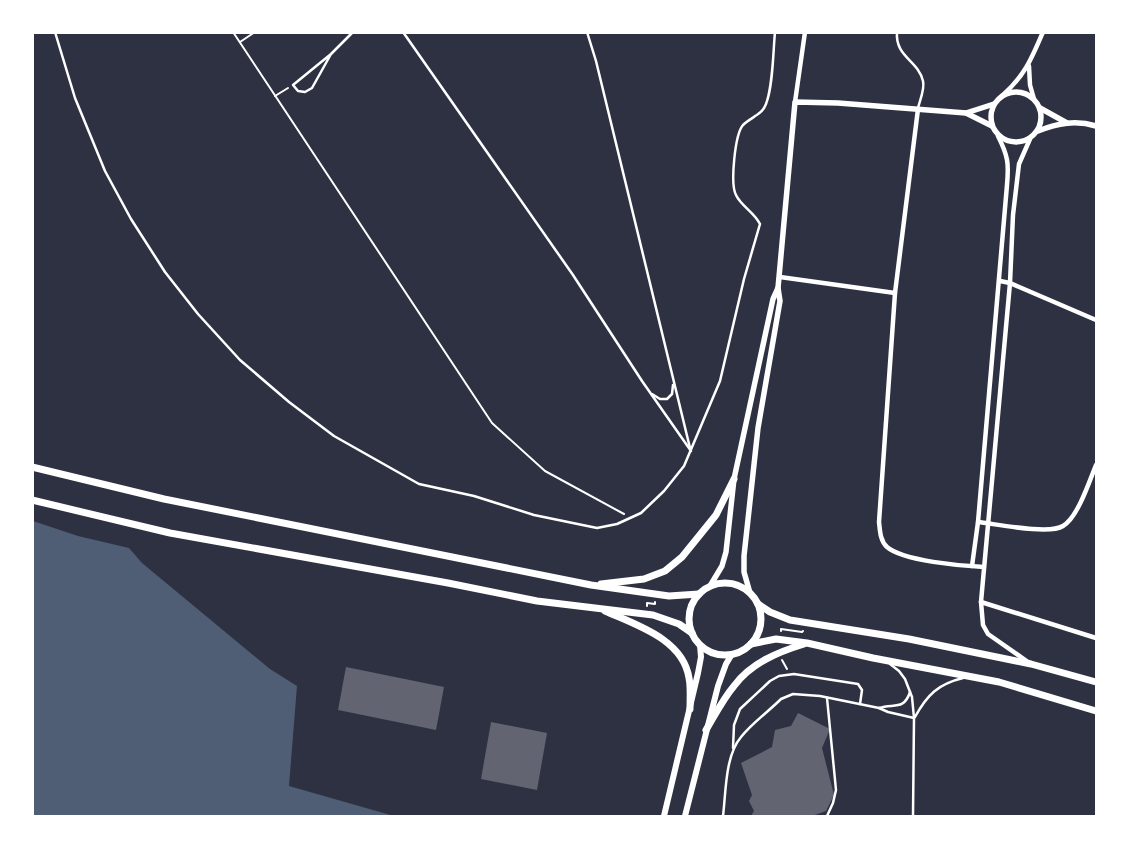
<svg xmlns="http://www.w3.org/2000/svg" width="1129" height="849" viewBox="0 0 1129 849" font-family="Commissioner,sans-serif">
<style>
.water{fill:#4f5d75}
.building{fill:#626471}
.lines{fill:none;stroke-linecap:round;stroke-linejoin:round}
.path{stroke:#fff;stroke-width:2}
.service{stroke:#fff;stroke-width:2.5}
.minor{stroke:#fff;stroke-width:4.5}
.tertiary{stroke:#fff;stroke-width:5.5}
.secondary{stroke:#fff;stroke-width:6}
.primary{stroke:#fff;stroke-width:7}
</style>
<rect width="100%" height="100%" fill="#2d3142"/>
<path class="water" d="M33,521l45,15 51,12 13,15 128,106 27,17 -8,100 105,30h-361z"/>
<g class="building">
<path d="M346,667l98,20 -8,43 -98,-20z"/>
<path d="M798,713l32,16 -8,19 12,47 -8,16 -14,5h-61l3,-5 -5,-10 3,-6 -11,-32 31,-16 3,-17 16,-4z"/>
<path d="M491,722l56,11 -10,57 -56,-11z"/>
</g>
<g class="lines">
<g class="path">
<path d="M233,32l259,391 53,48 79,43"/>
<path d="M240,42l15,-10"/>
<path d="M275,96l13,-8"/>
<path d="M647,606v-3l8,1v-2"/>
<path d="M781,631v-2l21,3 1,-1"/>
<path d="M782,660l5,9"/>
</g>
<g class="service">
<path d="M55,32l20,66 30,73 26,48 34,53 33,42 42,46 49,42 45,34 85,48 55,12 60,19 63,13 20,-4 24,-11 23,-22 20,-25 36,-85 24,-102 16,-55c-6,-12 -19,-18 -24,-29 -6,-11 -1,-61 7,-70 8,-8 19,-10 23,-21 7,-18 7,-51 9,-72"/>
<path d="M403,32l170,243 69,106 49,70"/>
<path d="M587,32l9,29 94,387"/>
<path d="M897,32c-2,25 21,28 26,49 2,8 -3,19 -5,27"/>
<path d="M331,54l-19,34 -7,4 -7,-1 -5,-6 38,-31 22,-22"/>
<path d="M652,394l8,5h7l5,-5 1,-9"/>
<path d="M890,664l9,7 6,8 7,18 2,21 -1,98"/>
<path d="M827,698l9,92 -3,13 -6,13"/>
<path d="M879,708c14,-5 25,3 31,-16"/>
<path d="M915,717c12,-22 23,-33 48,-39"/>
<path d="M733,748l1,-23 6,-16 30,-28 9,-5 15,-2 64,10 4,6 -2,14"/>
<path d="M723,816c3,-24 2,-60 18,-79 11,-14 27,-25 40,-38l12,-5 27,2 59,12 9,4 26,6"/>
</g>
<g class="minor">
<path d="M1029,66l1,19 4,14"/>
<path d="M1002,96c23,-21 29,-36 41,-64"/>
<path d="M795,102l10,-70"/>
<path d="M780,277l115,16 23,-184"/>
<path d="M1000,281l10,2 86,37"/>
<path d="M895,293l-16,229c1,8 1,19 8,25 16,14 75,19 97,20"/>
<path d="M978,522c18,2 71,13 85,4 15,-9 26,-44 33,-61"/>
<path d="M972,566l6,-44 29,-337c2,-22 1,-29 -9,-49"/>
<path d="M981,602l115,36"/>
<path d="M1028,662l-40,-28 -5,-9 -2,-23 29,-319 3,-68 6,-51 11,-25"/>
</g>
<g class="tertiary">
<circle cx="1016" cy="117" r="25"/>
<path d="M1040,108l27,15"/>
<path d="M966,113l26,13"/>
<path d="M1038,131c20,-8 38,-11 58,-5"/>
<path d="M710,586l12,-20 4,-14 8,-73 39,-180 5,-11"/>
<path d="M750,593l-6,-21v-16l14,-128 22,-127 -2,-13 17,-186 43,1 128,10 28,-9"/>
</g>
<g class="secondary">
<path d="M664,816l34,-143 3,-16 -1,-12"/>
<path d="M685,816l33,-130 8,-22 6,-10"/>
</g>
<g class="primary">
<path d="M32,467l132,32 427,86 78,11 30,-2"/>
<path d="M32,500l138,33 278,50 89,18 116,14 26,9 13,9"/>
<circle cx="725" cy="619" r="36"/>
<path d="M601,584l43,-5 21,-8 17,-14 34,-42 18,-36"/>
<path d="M758,604l12,8 20,8 119,19 122,25 65,18"/>
<path d="M605,611c31,14 78,28 84,67 2,9 1,21 1,31"/>
<path d="M751,644l25,-5 31,4 66,15 126,24 97,29"/>
<path d="M706,730c9,-15 17,-31 28,-44 17,-23 44,-34 70,-42"/>
</g>
</g>
<rect width="1129" height="849" fill="none" stroke="#ffffff" stroke-width="68"/>
</svg>
